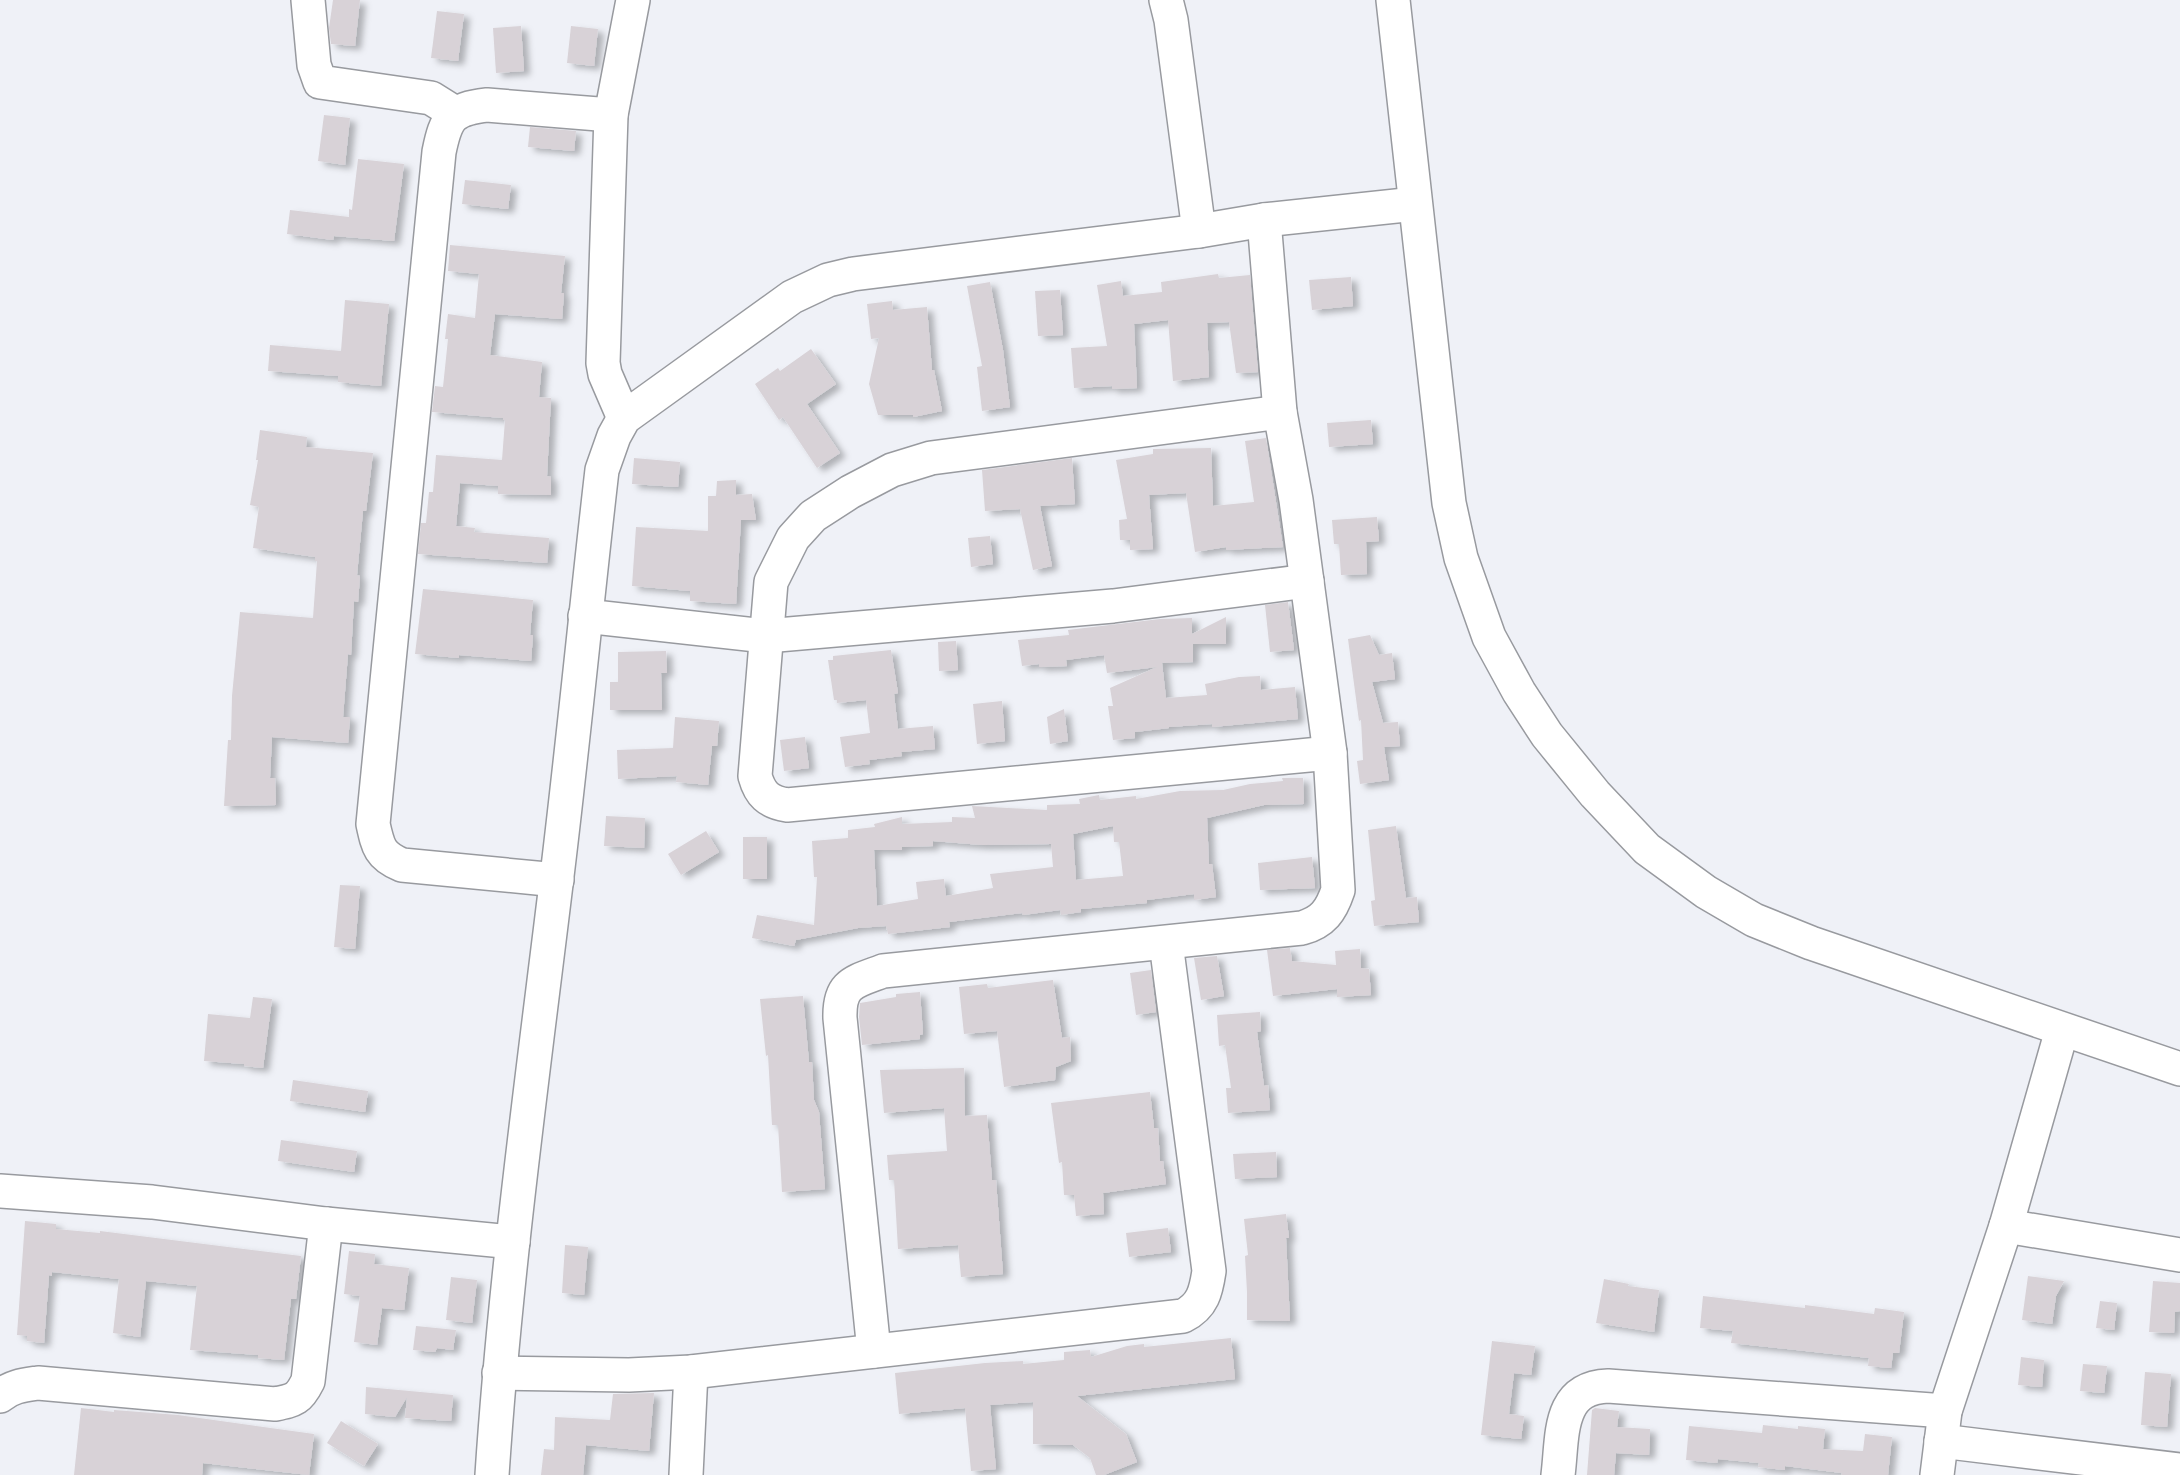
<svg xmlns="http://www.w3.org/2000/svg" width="2180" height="1475" viewBox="0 0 2180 1475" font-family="'IBM Plex Sans',sans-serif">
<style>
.building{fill:#d8d2d7;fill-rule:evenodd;filter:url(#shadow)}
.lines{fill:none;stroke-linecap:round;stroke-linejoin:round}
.minor-casing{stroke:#989a9f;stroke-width:36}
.minor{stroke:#fff;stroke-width:33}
</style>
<defs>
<filter id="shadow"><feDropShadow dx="6" dy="4" stdDeviation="3" flood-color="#0004"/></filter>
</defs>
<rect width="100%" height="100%" fill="#eff1f7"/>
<g class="building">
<path d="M333,0h27l-5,46 -24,-2 -2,-16z"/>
<path d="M437,11l27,3 -6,47 -27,-3z"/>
<path d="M521,26l3,45 -28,2 -3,-45z"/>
<path d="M571,26l27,3 -4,37 -27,-3z"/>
<path d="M324,115l26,3 -5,47 -27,-4z"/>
<path d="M530,127l46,4 -2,20 -46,-4z"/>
<path d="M358,159l46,5 -10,77 -60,-5 -1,4 -46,-6 3,-24 59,7v-8l3,1z"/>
<path d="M465,180l46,5 -3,24 -46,-5z"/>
<path d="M450,245l115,11 -4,37h3l-2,26 -67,-5 -5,41 52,7 -3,35 12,1 -4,78 4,1v18l-53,-1v-8l-38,-3 -4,43 19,2 -1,4 75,6 -2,25 -129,-9 3,-31h5l3,-31h4l3,-37 66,5 3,-40h-2v-2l-71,-6 3,-26 8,1 5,-48h-3l3,-25 27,4 4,-44 -31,-3z"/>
<path d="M1218,274l1,4 31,-3 8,97 -22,1 -7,-51 -22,1 2,54 -36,4 -5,-61 -34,4 3,64 -25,1v-3l-38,2 -3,-40 36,-2 -10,-61 24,-4 2,15 39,-4 -1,-10z"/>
<path d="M1351,277l2,29 -41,4 -3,-30z"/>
<path d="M990,282l13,68 7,57 -28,4 -5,-44 5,-1 -15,-80z"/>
<path d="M1060,290l3,45 -25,1 -3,-45z"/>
<path d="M345,300l44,4 -8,82 -43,-4v-6l-70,-5 2,-26 71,6z"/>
<path d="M892,301l1,9 34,-3 5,63h2l8,41 -29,6v-2h-35l-9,-31 10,-46 -8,1 -4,-35z"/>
<path d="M811,349l25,35 -29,20 33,49 -23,15 -34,-51 -4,3 -24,-36 23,-16 2,3z"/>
<path d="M1371,420l2,24 -44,3 -2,-24z"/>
<path d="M260,430l47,7 -1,10 67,6 -7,58h-3l-6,64 3,1 -2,26 -4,-1 -3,54 -3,-1 -5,63h7l-2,26 -76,-6 -2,41h5l1,27 -52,1 4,-66h3l1,-44 8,-84 73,6 4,-57h-2v-4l-62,-9 6,-41 -9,-2 8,-45h-2z"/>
<path d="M1266,438l17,109 -57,3v-3l-31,5 -9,-59 -37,2 4,54 -23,1v-10h-10l-1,-20 8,-1 -11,-59 37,-6v-5l58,-1 2,58 41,-4 -9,-61z"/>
<path d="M634,458l46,4 -2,25 -46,-3z"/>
<path d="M1072,458l3,46 -35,2 12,60 -19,4 -13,-61 -35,2 -3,-41z"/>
<path d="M736,480v15l16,-1 4,26h-15l-5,84 -46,-3v-10l-58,-5 4,-59 72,4v-35h8l1,-15z"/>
<path d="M1377,517l2,24 -13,1 1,32 -26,1 -2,-31h-5l-2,-24z"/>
<path d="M990,536l3,28 -22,3 -3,-29z"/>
<path d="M423,589l110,11 -3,35h3l-2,26 -72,-6v3l-44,-4z"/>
<path d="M1288,602l6,48 -24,2 -5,-47z"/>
<path d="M1226,617v27h-33v18l-31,1 4,35 41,-3 -2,-11 34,-7 21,-1 1,14 34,-3 3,32 -86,8v-3l-43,3v1l-34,4v6l-22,2 -5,-34h5l-3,-18 47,-21 -50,6 -3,-18 -38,5 1,6 -28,1v-3l-17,2 -4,-26 51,-5 -1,-5 92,-11 32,-1v16z"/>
<path d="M1370,635l9,20 13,-2 3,26 -23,3 11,41 15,-1 2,24 -16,1 5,33 -29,4 -3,-23 6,-1 -2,-40 -2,1 -11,-82z"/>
<path d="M956,641l2,29 -19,1 -1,-29z"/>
<path d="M891,650l7,43 -4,1 4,35 35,-3 2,23 -34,3 1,4 -33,4 1,4 -25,3 -5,-30 30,-4 -4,-33 -29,3v-3h-3l-6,-40h5v-4z"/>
<path d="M666,651l1,22h-6l1,37h-52v-28h8v-30z"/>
<path d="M1002,701l3,40 -28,3 -4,-40z"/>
<path d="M1064,709l4,32 -18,3 -3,-27z"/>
<path d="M675,717l44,4 -2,25h-5l-4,39 -32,-3 1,-6 -59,3 -1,-29 56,-2z"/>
<path d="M805,737l4,31 -25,3 -4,-31z"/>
<path d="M1282,778h21l1,26 -40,1 -57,13 2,46h3l4,33 -22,3v-6l-47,6v3l-66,6v3l-20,3 -1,-5 -37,5 -1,-2 -73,9 1,5 -62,7 -2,-8 -28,2 -62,12 -2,6 -42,-8 5,-23 57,10 3,-48h-3l-2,-36 36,-3v-8l27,-3 -1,-3 28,-7v7l50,-2v-5l23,1 -3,-12 75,4v-5l33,-1 -1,-5 20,-4 1,5 36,-4v3l44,-8 43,-1 27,-6 33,-3zM1113,826l1,16h5l4,34 -47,4 -3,-46zM933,841l49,4 69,-1 2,23 -63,7 3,14 -47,8 -2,-17 -28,3 2,17 -41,7 -3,-56h28v-3l31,-1z"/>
<path d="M606,816l39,2 -1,30 -40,-2z"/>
<path d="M1396,826l10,72 11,-1 2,25 -45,4 -3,-25 4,-1 -7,-70z"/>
<path d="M706,831l13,21 -38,23 -13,-21z"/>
<rect x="743" y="837" width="24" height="42"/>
<path d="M1312,857l3,31 -55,2 -2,-27z"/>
<path d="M340,885l20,1 -5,63 -21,-2z"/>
<path d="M1290,948l2,13 44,4 -1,-14 25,-2 1,19 8,1 2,26 -34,2v-8l-64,7 -6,-46z"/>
<path d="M1217,956l7,40 -23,4 -7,-42z"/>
<path d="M1151,970l5,42 -20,3 -6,-42z"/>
<path d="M1053,980l9,58 8,-1 1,24 -15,6 -1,13 -51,7 -7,-56 -33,3 -5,-47 28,-3 1,4z"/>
<path d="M920,992l3,42 -3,1v4l-58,6 -3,-28 1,-14 36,-6v-3z"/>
<path d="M803,996l6,66h3l2,38 5,12 6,77 -43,3 -4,-67h-6l-4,-70 -2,1 -6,-57z"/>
<path d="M253,997l19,2 -9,69 -19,-2v-2l-40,-3 4,-47 42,4z"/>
<path d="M1260,1012l1,19 -4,1 7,54 4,-1 2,25 -42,3 -2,-25h5l-6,-43 -6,1 -2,-31z"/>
<path d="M964,1068l1,48 22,-1 5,65h4l7,94 -42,3 -3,-32 -60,4 -4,-69h-5l-2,-25 60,-4 -3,-43 -60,5 -4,-43z"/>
<path d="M293,1080l75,11 -3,21 -75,-11z"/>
<path d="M1150,1092l4,36h4l2,33h3l3,23 -63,9 1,21 -28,2 -2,-21h-10l-2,-33 -3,1 -8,-60z"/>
<path d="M281,1140l76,11 -3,21 -76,-11z"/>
<path d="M1276,1152l1,25 -42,2 -2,-25z"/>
<path d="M1286,1214l3,24h-3l4,83 -43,-1v-28l-2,-36 3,-1 -4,-36z"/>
<path d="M25,1221l31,3v5l44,4v-2l201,25 -5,43h-5l-7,61 -26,-2v-3l-68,-5 7,-64 -51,-5 -6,56 -27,-4 6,-54 -67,-7v4l-3,-1 -5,68 -17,-2v-5l-10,-1z"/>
<path d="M1168,1228l3,24 -42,5 -3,-24z"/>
<path d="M565,1245l23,2 -4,48 -22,-2z"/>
<path d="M349,1251l26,3 -1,10 35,4 -5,42 -22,-2 -5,37 -23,-3 6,-46 -16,-2z"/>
<path d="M2028,1276l36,5 -8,15 -4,28 -30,-4z"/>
<path d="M451,1277l26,3 -5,43 -26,-3z"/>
<path d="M1604,1279l25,5 -1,2 31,4 -5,42 -58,-9z"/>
<path d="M2153,1281l27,2v28l-5,1 -1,21 -25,-1z"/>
<path d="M1703,1296l102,12v-3l69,9 1,-6 29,4 -5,41h-6l-2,15 -23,-2 1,-8 -138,-15 2,-12 -33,-3z"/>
<path d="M2100,1301l17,2 -3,27 -18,-2z"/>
<path d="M416,1326l40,4 -3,20 -16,-2 -2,4 -22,-2z"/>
<path d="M1231,1338l4,41 -158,17 49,38 11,28 -33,13h-8l-6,-17 -17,-13 -40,-1v-42l-43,3 6,64 -25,2 -6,-63 -66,6 -4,-41 90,-10 38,-2v3l41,-4v-8l26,-2 1,7 36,-11 17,-2v3z"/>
<path d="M1492,1341l43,5 -4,29 -17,-2 -5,41 15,2 -3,23 -40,-4z"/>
<path d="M2021,1357l23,3 -2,27 -24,-2z"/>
<path d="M2083,1364l24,2 -3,27 -24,-2z"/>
<path d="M2145,1372l26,2 -4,53 -26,-2z"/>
<path d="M366,1387l87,8 -2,26 -46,-3 2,-21 -12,20 -30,-3z"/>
<path d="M654,1393l-5,58 -63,-6 -3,30h-42l3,-26 10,1 1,-33 55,3 3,-26z"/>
<path d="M81,1408l33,4v-2l64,5 136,19 -5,41 -106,-12 -1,12h-128z"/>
<path d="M1595,1408l24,3 -2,16 33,2 -1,26 -33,-2 -2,22h-27l5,-65z"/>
<path d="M341,1421l37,23 -14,22 -37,-23z"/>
<path d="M1763,1425l35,4v-3l27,3 -2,20 40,2 2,-17 27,3 -4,38h-47l1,-2 -57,-7v4l-27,-3 1,-4 -41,-4 -1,4 -31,-3 3,-34 73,7z"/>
</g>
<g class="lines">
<defs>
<g id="minor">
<path d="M308,0l6,65 6,17 111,16 24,15"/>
<path d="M1166,0l5,20 28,211"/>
<path d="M1393,0l56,503 12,55 28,79 30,55 28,43 48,59 52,55 59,43 48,28 57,23 369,126"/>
<path d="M1280,412l-349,46 -39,12 -42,22 -37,24 -20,22 -22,44 -16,194c5,18 13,26 32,29l543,-52"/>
<path d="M624,418l-19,-44 -2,-11 8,-248 22,-115"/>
<path d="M585,616l181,20 347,-30 194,-25"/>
<path d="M557,880l-155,-15c-22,-9 -24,-18 -29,-41l66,-672c7,-34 12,-43 48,-47l124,10"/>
<path d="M0,1191l152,11 174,22 187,18"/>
<path d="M2006,1226l174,29"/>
<path d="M874,1351l-34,-333c-1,-35 14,-36 43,-47l419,-43c21,-6 29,-17 36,-38l-8,-137 -34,-253 -16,-88 -16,-192"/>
<path d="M499,1373l130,2 62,-3 492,-56c20,-10 23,-25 26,-45l-43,-328"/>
<path d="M0,1396c12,-10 24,-11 38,-13l237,21c20,-4 24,-5 33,-23l18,-157"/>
<path d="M1941,1441l239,29"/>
<path d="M492,1475c13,-198 40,-394 64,-591 17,-138 30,-276 46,-414l12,-34 10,-18 168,-121 36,-17 25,-6 346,-43 65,-11 151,-16"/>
<path d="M686,1475l5,-103"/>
<path d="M1558,1475c5,-39 -1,-87 50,-89l337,25"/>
<path d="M1937,1475l8,-64 61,-185 56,-196"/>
</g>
</defs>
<use href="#minor" class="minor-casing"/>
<use href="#minor" class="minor"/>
</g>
</svg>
